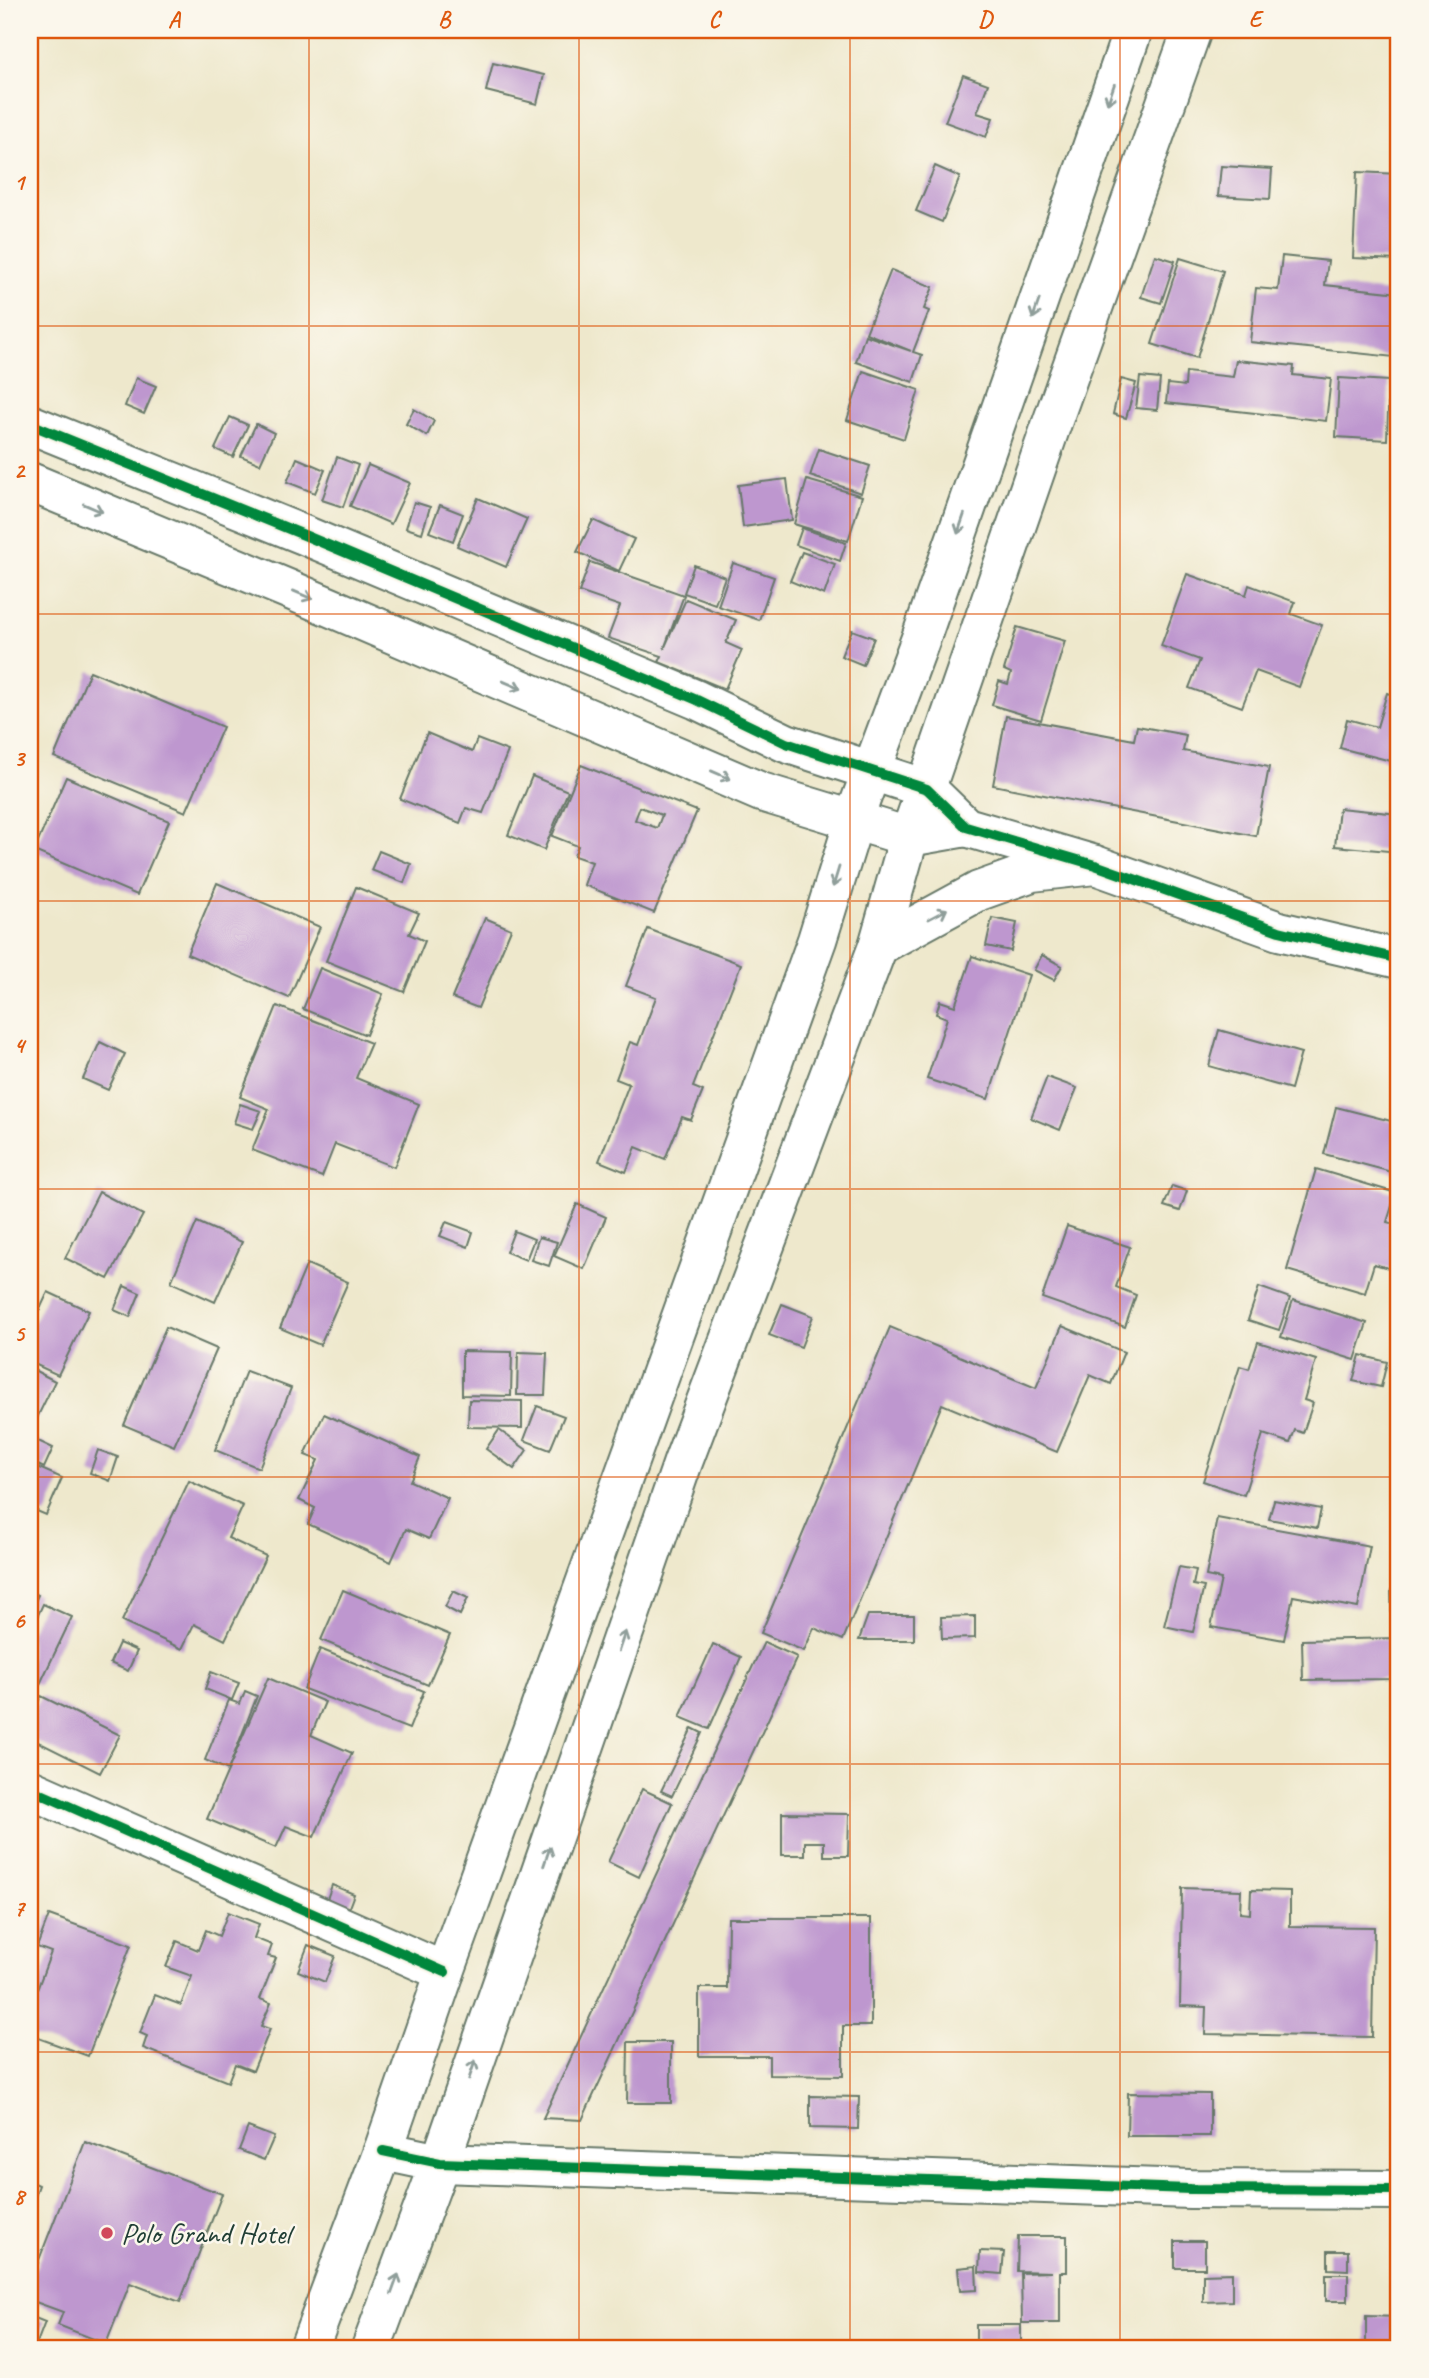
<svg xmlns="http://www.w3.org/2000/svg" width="1429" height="2378" viewBox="0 0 1429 2378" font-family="Caveat,sans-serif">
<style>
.building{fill:#be97cf;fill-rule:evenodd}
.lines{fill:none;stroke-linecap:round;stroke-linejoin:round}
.minor-casing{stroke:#677969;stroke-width:42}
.tertiary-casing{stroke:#677969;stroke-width:42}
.secondary-casing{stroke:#677969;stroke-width:42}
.minor{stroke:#fff;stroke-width:38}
.tertiary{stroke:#fff;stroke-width:38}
.secondary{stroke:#fff;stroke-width:38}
.cycleway-casing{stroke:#fbf7ec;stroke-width:15}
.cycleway{stroke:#00873e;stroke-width:10}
.oneway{stroke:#8f9e9a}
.grid{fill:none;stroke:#de580e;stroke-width:2;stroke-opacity:0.55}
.poi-dot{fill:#d1495b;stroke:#fbf7ec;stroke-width:2.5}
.labels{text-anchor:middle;stroke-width:5;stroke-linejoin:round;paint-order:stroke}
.poi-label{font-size:30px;fill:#1f3d34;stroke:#fbf7ec;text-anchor:start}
.neatline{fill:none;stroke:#de580e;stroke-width:2.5}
.grid-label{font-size:23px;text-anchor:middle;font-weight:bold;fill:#de580e}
</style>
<rect width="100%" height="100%" fill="#fbf7ec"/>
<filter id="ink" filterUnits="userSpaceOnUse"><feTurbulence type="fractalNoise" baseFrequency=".0143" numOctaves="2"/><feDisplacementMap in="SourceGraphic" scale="14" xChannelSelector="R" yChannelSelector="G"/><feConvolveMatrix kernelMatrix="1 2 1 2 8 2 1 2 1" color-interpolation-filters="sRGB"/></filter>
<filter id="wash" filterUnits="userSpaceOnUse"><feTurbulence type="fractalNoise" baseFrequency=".00686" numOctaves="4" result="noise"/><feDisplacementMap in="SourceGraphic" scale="28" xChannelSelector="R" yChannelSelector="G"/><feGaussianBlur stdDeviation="1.57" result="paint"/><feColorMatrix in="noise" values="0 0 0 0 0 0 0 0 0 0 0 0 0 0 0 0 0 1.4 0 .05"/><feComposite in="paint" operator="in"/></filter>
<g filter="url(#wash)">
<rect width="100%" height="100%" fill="#eee8cc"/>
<g id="blocks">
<g class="building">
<path d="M493,63l51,12 -7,29 -51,-13z"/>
<path d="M963,75l25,9 -11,29 16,5 -7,19 -41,-15z"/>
<path d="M935,166l25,11 -18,45 -26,-11z"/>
<path d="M1221,166l51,3 -2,30 -52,-3z"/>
<path d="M1357,172l42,2v86l-46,-2z"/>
<path d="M1155,255l20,6 -14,42 -20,-6z"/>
<path d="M1282,256l46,5 -3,24 74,8 -5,64 -144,-15 6,-54 22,2z"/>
<path d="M1180,258l43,13 -26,87 -45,-14z"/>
<path d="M891,270l42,17 -9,22 5,2 -16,41 9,3 -9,27 -57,-20 9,-27 46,16 -45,-18z"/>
<path d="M1236,360l58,6 -1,9 38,4 -5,42 -160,-18 2,-19 17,2 1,-14 47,5z"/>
<path d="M863,371l56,19 -15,49 -57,-19z"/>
<path d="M1140,377l20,2 -3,31 -21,-2z"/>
<path d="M136,378l20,8 -12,28 -19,-8z"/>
<path d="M1339,378l50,3 -2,59 -51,-3z"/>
<path d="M1121,379l15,4 -10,35 -13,-4z"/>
<path d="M414,409l20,12 -7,15 -21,-12z"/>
<path d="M230,417l18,8 -15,32 -18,-8z"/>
<path d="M256,424l18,9 -14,31 -19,-8z"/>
<path d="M819,449l51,17 -9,27 -51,-17z"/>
<path d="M337,457l21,8 -15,42 -21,-7z"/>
<path d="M297,458l28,12 -10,23 -28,-11z"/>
<path d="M368,465l42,18 -19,41 -41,-18z"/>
<path d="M787,479l5,41 -49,7 -5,-42z"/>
<path d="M807,480l55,16 -14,45 -54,-17z"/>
<path d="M478,498l49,21 -21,48 -49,-21z"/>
<path d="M414,502l16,5 -8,26 -16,-5z"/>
<path d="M440,505l23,9 -10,27 -24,-9z"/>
<path d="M593,520l41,19 -15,32 -42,-19z"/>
<path d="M802,528l44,15 -6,18 -44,-16z"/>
<path d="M802,552l33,12 -11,31 -34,-14z"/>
<path d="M590,562l94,33 -20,54 22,-50 50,21 -10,23 16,7 -17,39 -66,-27 3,-6 -54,-18 12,-32 -41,-14z"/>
<path d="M733,563l41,14 -15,43 -41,-14z"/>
<path d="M694,565l31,12 -10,27 -31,-11z"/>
<path d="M1187,574l59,21 3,-10 46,17 -4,12 31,11 -23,62 -43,-16 -14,36 -53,-19 11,-28 -39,-14z"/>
<path d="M1017,627l48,14 -24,79 -49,-15 7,-24 9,3 3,-11 -7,-3z"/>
<path d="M852,630l22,8 -11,27 -22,-9z"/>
<path d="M90,671l133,56 -37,85 -132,-55z"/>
<path d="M1387,693l12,4v85l-9,-2 5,-18 -55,-14 7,-29 30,8z"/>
<path d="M1006,716l128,24 3,-14 49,9 -3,16 86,16 -13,69 -263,-51z"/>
<path d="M427,733l45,19 5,-13 31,12 -25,62 -17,-5 -6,15 -60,-24z"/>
<path d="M581,765l116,46 -43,102 -70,-28 8,-23 -18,-6 4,-10 -26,-10zM640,807l22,8 -5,13 -22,-8z"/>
<path d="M532,776l36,15 -24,59 -36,-15z"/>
<path d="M66,777l103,44 -32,74 -103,-44z"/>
<path d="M1339,808l60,6v38l-64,-6z"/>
<path d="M379,851l32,13 -7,19 -33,-13z"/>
<path d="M217,883l103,44 -31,71 -102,-44z"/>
<path d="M356,887l63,26 -10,21 16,7 -21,51 -78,-31z"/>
<path d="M485,918l26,11 -33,79 -26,-10z"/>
<path d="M992,918l25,5 -6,28 -25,-5z"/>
<path d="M648,929l93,35 -48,123 10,4 -12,29 -9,-3 -17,42 -29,-12 -10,25 -27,-11 30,-77 -13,-5 14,-37 8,3 18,-48 -30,-11z"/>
<path d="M1042,955l20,11 -8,14 -20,-10z"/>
<path d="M972,956l57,19 -41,124 -61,-20 20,-61 -11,-4 4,-13 15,5z"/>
<path d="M320,968l63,26 -17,41 -63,-26z"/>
<path d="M277,1006l94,37 -15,35 63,26 -25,63 -59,-23 -13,33 -70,-27 17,-41 -29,-12z"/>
<path d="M1219,1030l82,23 -10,36 -82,-23z"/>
<path d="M100,1042l25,12 -17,36 -25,-11z"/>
<path d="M1047,1077l30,11 -17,42 -29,-12z"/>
<path d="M240,1104l21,7 -8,18 -19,-6z"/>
<path d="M1336,1107l63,16v51l-75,-20z"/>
<path d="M1316,1169l80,24 -9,29 12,3v46l-25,-7 -9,29 -78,-23z"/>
<path d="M1172,1186l15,5 -7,20 -16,-5z"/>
<path d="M99,1192l44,23 -35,64 -43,-21z"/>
<path d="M577,1204l29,13 -22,52 -30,-13z"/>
<path d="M197,1222l45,20 -27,60 -44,-20z"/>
<path d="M446,1222l27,10 -5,15 -28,-11z"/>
<path d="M1067,1226l63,21 -14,40 20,8 -11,32 -83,-29z"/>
<path d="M514,1231l20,8 -8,21 -20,-8z"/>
<path d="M539,1237l18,5 -8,24 -18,-6z"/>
<path d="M307,1264l41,18 -28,63 -40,-17z"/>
<path d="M124,1286l16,7 -10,24 -16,-7z"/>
<path d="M1259,1287l31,11 -11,32 -31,-10z"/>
<path d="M48,1292l41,19 -31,64 -28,-13v-32z"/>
<path d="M1293,1300l74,23 -12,37 -74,-23z"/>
<path d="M782,1304l31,12 -12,31 -32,-12z"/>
<path d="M1062,1326l62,26 -13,32 -21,-9 -33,77 -115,-48 -99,236 -29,-12 -10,23 -43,-18 129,-306 146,61z"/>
<path d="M166,1327l51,22 -43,97 -50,-21z"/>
<path d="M1258,1342l58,18 -12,40 9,3 -10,30 -8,-3 -5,13 -27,-9 -19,61 -41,-14 37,-115 9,3z"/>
<path d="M462,1351l50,1 -1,44 -49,-1z"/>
<path d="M518,1352l29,1 -2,42h-28z"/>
<path d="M1360,1355l27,7 -6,25 -28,-6z"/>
<path d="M30,1368l25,13 -25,51z"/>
<path d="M246,1371l45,17 -32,80 -44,-18z"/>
<path d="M469,1400l53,1v27l-54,-1z"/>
<path d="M537,1406l27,10 -14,34 -26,-10z"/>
<path d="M324,1414l96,43 -10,24 38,17 -19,41 -23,-10 -15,33 -83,-38 7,-16 -16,-8 19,-40 -13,-5z"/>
<path d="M499,1430l28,20 -13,19 -28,-20z"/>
<path d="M34,1439l19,9 -9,20 -14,-7v-14z"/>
<path d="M98,1450l20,7 -8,24 -20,-8z"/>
<path d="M30,1464l32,14 -16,37 -16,-7z"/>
<path d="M189,1481l54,25 -15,32 38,18 -41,84 -31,-16 -12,25 -60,-28z"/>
<path d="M1274,1500l47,9 -4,19 -48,-9z"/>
<path d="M1217,1518l153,28 -12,62 -65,-12 -9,44 -73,-13 10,-48 -15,-3z"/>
<path d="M1179,1567l17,3 -3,15 11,2 -11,45 -29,-6z"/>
<path d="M343,1590l107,45 -22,50 -107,-45z"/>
<path d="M1391,1590h8v37h-7z"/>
<path d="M30,1591l8,4 -8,17z"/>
<path d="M453,1591l15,7 -8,17 -15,-8z"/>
<path d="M43,1604l29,13 -33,69 -9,-5v-49z"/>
<path d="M868,1615h46v25h-55z"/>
<path d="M975,1616v22l-33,1 -1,-22z"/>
<path d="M1399,1638v41l-96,1 -1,-40z"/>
<path d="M764,1642l33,15 -215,463 -39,-2z"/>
<path d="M119,1643l18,8 -9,20 -18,-8z"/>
<path d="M713,1644l28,13 -32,72 -29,-12z"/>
<path d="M320,1649l104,42 -15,38 -105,-40z"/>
<path d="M211,1672l28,11 -7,17 -27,-11z"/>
<path d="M268,1678l57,24 -14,33 41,18 -38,84 -28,-11 -10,22 -69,-29z"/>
<path d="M245,1691l12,5 -29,74 -23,-10 24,-60 11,4z"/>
<path d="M41,1696l79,39 -20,38 -70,-35v-19z"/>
<path d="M692,1728l10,5 -30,63 -11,-5z"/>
<path d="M642,1789l30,14 -33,74 -31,-15z"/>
<path d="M782,1813l67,1 -1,42h-24v-14h-19v13h-23z"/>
<path d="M332,1885l22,9 -9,24 -31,-24 13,5z"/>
<path d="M1182,1888l59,2 -1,23 10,1 1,-24 39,1v35l84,1 -2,110 -167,-3 1,-27 -26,-1z"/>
<path d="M228,1912l31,12 -5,14 18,7 -4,11 8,2 -16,41 11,4 -10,23 9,3 -17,42 -18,-7 -7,18 -85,-34 4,-12 -7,-3 15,-38 26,10 11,-29 -26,-9 11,-26 21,9 8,-20 13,6z"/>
<path d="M49,1915l82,30 -43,111 -58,-21v-26l21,-57 -14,-5z"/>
<path d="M728,1918h143v108h-28v50l-74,-1v-19h-70v-68h28z"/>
<path d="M308,1945l27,11 -10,26 -27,-11z"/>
<path d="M628,2042h43v61h-44z"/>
<path d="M1128,2093l82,1v42h-83z"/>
<path d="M810,2096l49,1 -1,32 -48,-1z"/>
<path d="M248,2127l26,10 -10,23 -25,-10z"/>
<path d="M85,2142l137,52 -42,108 -50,-19 -24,61 -48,-19 5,-13 -33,-12v-17z"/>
<path d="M30,2181l9,4 -9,25z"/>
<path d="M1018,2236h49v36h-7v51h-38l-1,-50 31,-1 -35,-1z"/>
<rect x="1175" y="2241" width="30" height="27"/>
<path d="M980,2251l24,1 -2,22 -23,-2z"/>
<path d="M1328,2251h20v19l-20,-1z"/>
<path d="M976,2266l1,24 -17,1 -2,-23z"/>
<path d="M1232,2273v28l-29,1v-28z"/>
<rect x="1326" y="2274" width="22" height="27"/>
<path d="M30,2316l15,6 -10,26h-5z"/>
<path d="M1366,2316l33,1v31h-33z"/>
<rect x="976" y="2325" width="45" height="23"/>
</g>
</g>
</g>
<g filter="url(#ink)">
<use href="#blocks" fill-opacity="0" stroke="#677969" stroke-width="2"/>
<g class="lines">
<defs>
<path id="minor" d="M30,1789l415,183"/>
<g id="tertiary">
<path d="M30,424l274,111 393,165 89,43 141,46 39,38 129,38 184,66 120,28"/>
<path d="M30,482l258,107 473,203 148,45 57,-10"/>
<path d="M383,2151l57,12 750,26 209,1"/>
</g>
<g id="secondary">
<path d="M878,946l101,-55 53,-19 63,-7"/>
<path d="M309,2348l74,-197 62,-179 372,-1032 43,-138 61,-164 212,-608"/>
<path d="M371,2348l69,-185 243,-701 195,-516 31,-109 144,-417 139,-390"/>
</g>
</defs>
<use href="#minor" class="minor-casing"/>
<use href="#tertiary" class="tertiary-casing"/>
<use href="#secondary" class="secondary-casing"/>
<use href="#minor" class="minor"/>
<use href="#tertiary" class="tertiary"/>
<use href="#secondary" class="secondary"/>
<defs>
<g id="cycleway">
<path d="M30,424l274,111 393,165 89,43 141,46 39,38 129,38 184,66 120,28"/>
<path d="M30,1789l415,183"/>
<path d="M383,2151l57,12 750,26 209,1"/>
</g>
</defs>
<use href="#cycleway" class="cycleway-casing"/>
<use href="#cycleway" class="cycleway"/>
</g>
<defs><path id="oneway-shaft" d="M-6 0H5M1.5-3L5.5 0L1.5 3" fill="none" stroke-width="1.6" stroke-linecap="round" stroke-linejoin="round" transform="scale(1.75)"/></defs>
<g class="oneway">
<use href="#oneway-shaft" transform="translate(1111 94) rotate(109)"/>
<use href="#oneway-shaft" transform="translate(1036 309) rotate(109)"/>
<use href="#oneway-shaft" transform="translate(93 508) rotate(23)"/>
<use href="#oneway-shaft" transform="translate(961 524) rotate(109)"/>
<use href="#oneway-shaft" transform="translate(303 595) rotate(23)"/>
<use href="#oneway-shaft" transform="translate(512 685) rotate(23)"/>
<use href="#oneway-shaft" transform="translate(721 775) rotate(23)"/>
<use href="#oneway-shaft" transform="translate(836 877) rotate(107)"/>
<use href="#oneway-shaft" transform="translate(938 914) rotate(-28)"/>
<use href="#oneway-shaft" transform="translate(622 1641) rotate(-71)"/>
<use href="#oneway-shaft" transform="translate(547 1856) rotate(-71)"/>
<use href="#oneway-shaft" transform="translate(472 2070) rotate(-71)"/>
<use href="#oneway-shaft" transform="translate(395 2284) rotate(-70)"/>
</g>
</g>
<path class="grid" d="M309,30v2318M579,30v2318M850,30v2318M1120,30v2318M30,326h1369M30,614h1369M30,901h1369M30,1189h1369M30,1477h1369M30,1764h1369M30,2052h1369"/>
<circle class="poi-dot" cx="107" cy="2233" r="7"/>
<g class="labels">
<g class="poi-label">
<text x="121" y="2243">Polo Grand Hotel</text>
</g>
</g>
<rect width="1429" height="2378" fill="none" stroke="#fbf7ec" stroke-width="77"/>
<rect x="38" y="38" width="1352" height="2302" class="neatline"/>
<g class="grid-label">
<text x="174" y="27">A</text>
<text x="444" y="27">B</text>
<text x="714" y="27">C</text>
<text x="985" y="27">D</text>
<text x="1255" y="27">E</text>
<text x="19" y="190">1</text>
<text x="19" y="478">2</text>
<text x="19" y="766">3</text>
<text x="19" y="1053">4</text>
<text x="19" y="1341">5</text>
<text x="19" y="1628">6</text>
<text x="19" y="1916">7</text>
<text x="19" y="2204">8</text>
</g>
</svg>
